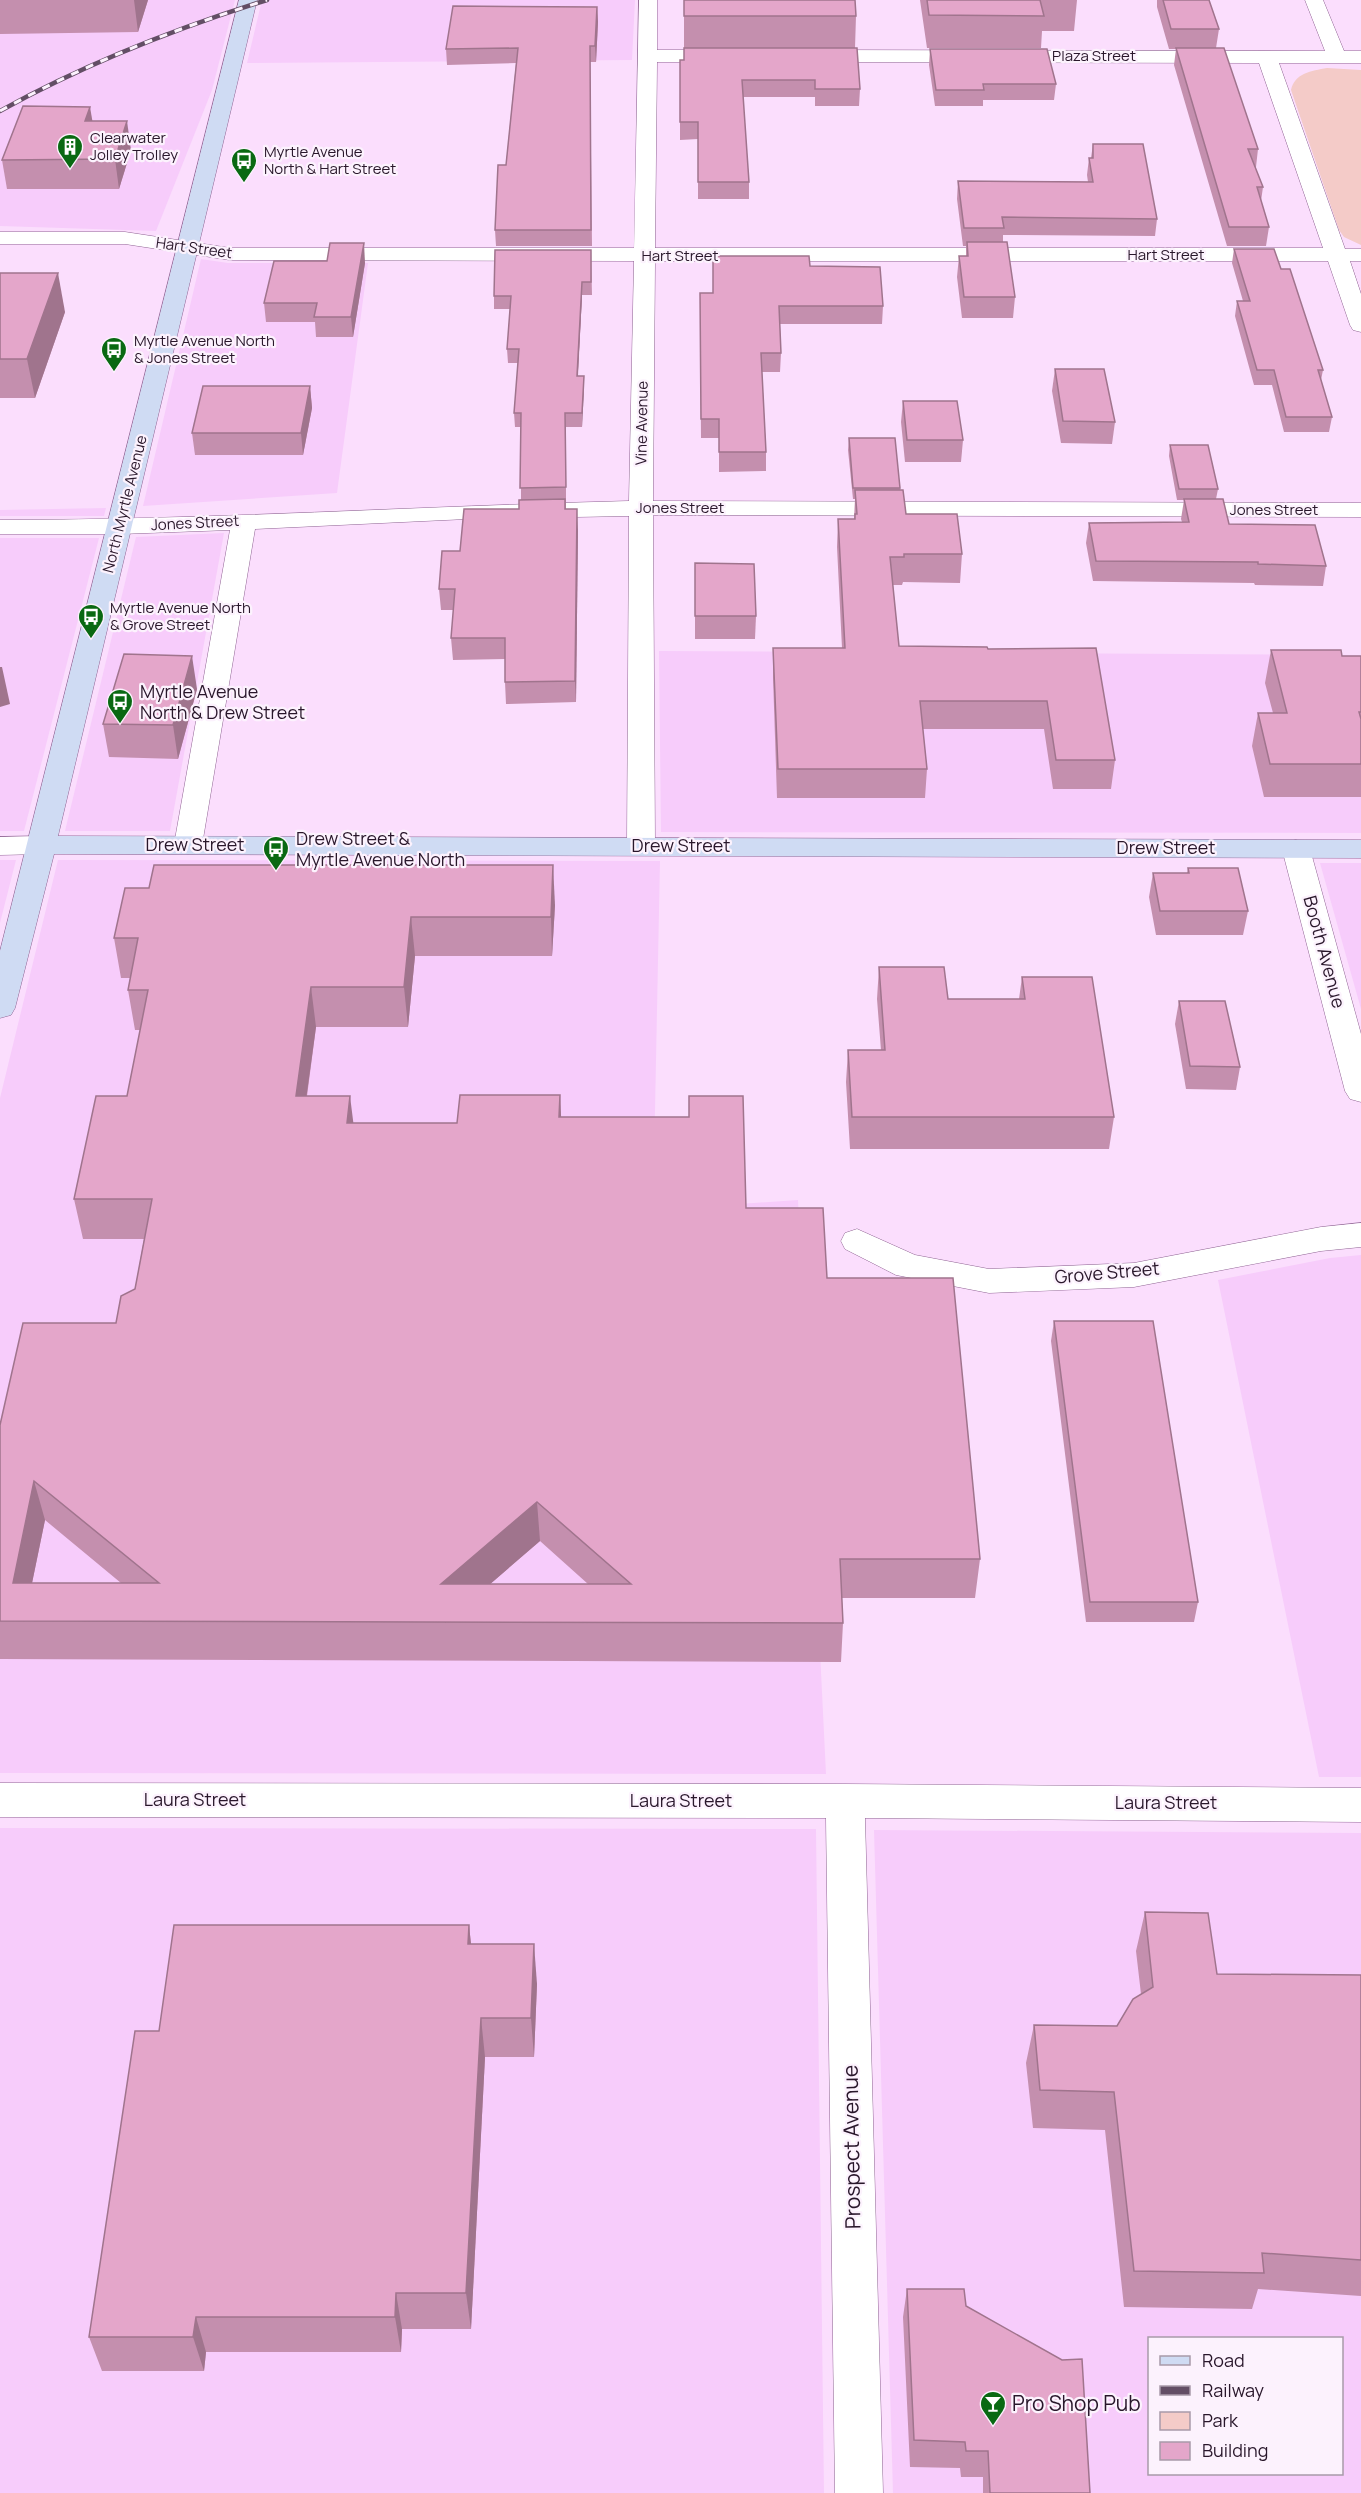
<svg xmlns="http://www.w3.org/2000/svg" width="1361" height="2493" viewBox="0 0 1361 2493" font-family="Manrope,sans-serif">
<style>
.built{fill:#f7ccfb;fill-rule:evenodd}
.green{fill:#f4cbc8}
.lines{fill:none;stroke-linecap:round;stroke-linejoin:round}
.minor-casing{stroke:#8f6493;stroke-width:1}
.tertiary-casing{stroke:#8f6493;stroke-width:1}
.secondary-casing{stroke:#8f6493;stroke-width:1}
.minor{fill:#fff;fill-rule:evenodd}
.tertiary{fill:#fff;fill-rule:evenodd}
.secondary{fill:#cfdbf3;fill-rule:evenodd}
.rail-casing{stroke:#634e65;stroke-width:4.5}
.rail{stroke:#fcf2fd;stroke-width:3;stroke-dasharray:8;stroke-linecap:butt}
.wall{fill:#c48fae;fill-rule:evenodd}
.shaded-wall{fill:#a0748d}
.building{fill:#e4a6ca;stroke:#a0748d;stroke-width:1.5;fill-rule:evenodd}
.labels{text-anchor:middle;stroke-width:4.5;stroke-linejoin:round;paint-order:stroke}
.far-street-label{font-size:15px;fill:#29172b;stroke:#fcf2fd}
.far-poi-label{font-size:15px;fill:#29172b;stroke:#fcf2fd;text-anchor:start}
.poi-label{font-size:18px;fill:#29172b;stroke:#fcf2fd;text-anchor:start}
.street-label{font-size:18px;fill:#29172b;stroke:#fcf2fd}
.near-street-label{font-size:21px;fill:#29172b;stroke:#fcf2fd}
.near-poi-label{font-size:21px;fill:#29172b;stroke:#fcf2fd;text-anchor:start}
</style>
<rect width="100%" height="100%" fill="#fbdefd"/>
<g class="built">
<path d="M0,0h235l-23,90 -56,141 -156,-5z"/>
<path d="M262,0h373l-3,60 -385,3z"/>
<path d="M201,259l27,4h140l-31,230 -194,13z"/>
<path d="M106,508l-2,8h-104v-6z"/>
<path d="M224,533l-54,298h-105l71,-294z"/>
<path d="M0,538h99l-75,293h-24z"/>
<path d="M659,651l702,4v178l-700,-1z"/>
<path d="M0,860h16l-16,63z"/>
<path d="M58,860l602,1 -7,349 145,-10 28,574 -826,-1v-675z"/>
<path d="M1320,863h41v146z"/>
<path d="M1361,1255v522h-42l-101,-497 112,-22z"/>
<path d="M0,1828l816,1 8,664h-824z"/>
<path d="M874,1830l487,3v660h-468zM1150,2338h192v136h-192z"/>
</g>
<path class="green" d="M1327,68l34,2v175l-17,-8 -5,-7 -48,-140c4,-17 20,-19 36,-22z"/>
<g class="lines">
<defs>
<g id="minor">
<path d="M639,0h18v50h72l7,2 3,4 -3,4 -7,2h-72l-2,186h668l-64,-185 -446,-1 -7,-2 -3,-4 3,-4 7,-2 512,1 -20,-51h18l21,51h17v12h-82l66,186h16v12h-11l11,33v38l-8,-2 -3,-5 -22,-64h-673l-2,240 708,2v14l-708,-2 2,331 -4,6 -10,3 -10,-3 -4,-6 2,-330 -162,3 -212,10 -53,316 -4,6 -10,3 -10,-3 -4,-6 56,-315 -110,4h-120v-14c210,0 419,-14 629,-19l5,-240 -404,-1 -105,-16h-125v-12h125l105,16h404z"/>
<path d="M1296,840l10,3 4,6 51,185v68l-11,-3 -5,-8 -63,-242 4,-6z"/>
<path d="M1361,1223v24l-40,4 -187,36 -145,6 -93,-18 -51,-26 -4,-8 4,-8 12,-4 58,26 74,14 145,-6 187,-36z"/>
<path d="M0,1783l845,1 516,4v34l-496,-4 18,675h-48l-9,-675 -826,-1z"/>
</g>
<path id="tertiary" d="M41,836l10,3 4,6 -4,6 -10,3 -41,1v-18z"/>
<path id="secondary" d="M239,0h18l-199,836 1303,4v18l-1307,-4 -39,154 -4,7 -11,3v-67z"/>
</defs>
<use href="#minor" class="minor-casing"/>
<use href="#tertiary" class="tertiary-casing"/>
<use href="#secondary" class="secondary-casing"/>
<use href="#minor" class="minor"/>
<use href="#tertiary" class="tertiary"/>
<use href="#secondary" class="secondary"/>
<defs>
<path id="rail" d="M0,111c85,-47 174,-82 267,-111"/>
</defs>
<use href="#rail" class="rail-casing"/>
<use href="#rail" class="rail"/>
</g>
<g class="wall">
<path d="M0,0h148l-10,32 -138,2z"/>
<path d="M684,0l172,16 -1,32 5,41 -1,17h-44v-9h-72l6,85v17h-51v-60l-18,1v-80h4z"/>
<path d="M920,0h157l-3,31h-32l-1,17h-114z"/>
<path d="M1157,0h52l10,29 -3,19 42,101 -2,18h-1l8,20 -2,14 8,26 -3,19h-39l-53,-181 2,-16h-7l-12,-42z"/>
<path d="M597,7l1,15 -2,40h-6l2,184h-96l-1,-16 11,-65 10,-102 -69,2 -1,-16z"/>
<path d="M930,49l126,35 -2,16h-71v6h-48l-6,-41z"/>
<path d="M92,121l39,29 -12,39h-112l-5,-29z"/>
<path d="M1093,144l64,75 -2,17 -152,-1v7l12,55 -2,21h-51l-5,-41 2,-21h7v-10h-3l-6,-47 1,-18 130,1 -1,-7 2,-17h2z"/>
<path d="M1234,249l47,20 42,101 -2,10 11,37 -3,15h-45l-12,-47h-18l-19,-69 2,-15h6l-11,-38z"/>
<path d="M591,250l1,45h-10l-4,81h6l-2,51h-16v82l12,21 -2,172 -70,2 -1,-22v-23l-52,1 -2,-22 3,-28h-13l-2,-21 21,-38 59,-42 2,-10v-72h-6l-1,-14 4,-50h-10l-1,-14 3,-40h-16v-13z"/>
<path d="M365,263l-12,74h-37l-1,-15h-49l-2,-19z"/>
<path d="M810,266l73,40 -1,18h-102l1,29 -1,19h-18l4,80v19l-47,1v-34h-18l-1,-145h13z"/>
<path d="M0,273l65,39 -30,86h-35z"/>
<path d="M1055,369l60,53 -3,22 -51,-1 -9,-52z"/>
<path d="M310,386l2,22 -9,47h-108l-3,-22z"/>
<path d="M903,401l60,39 -2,22h-56l-4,-40z"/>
<path d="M849,438l51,50 6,26 56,40 -2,29 -57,-1 -1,3h-9l6,61 89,3 127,111 -4,29h-58l-9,-60h-121l4,40 -2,29h-148l-4,-121v-29h69l-5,-101 1,-28h16l1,-20h-2l-5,-49z"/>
<path d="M1170,445l48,44 -2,10 13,25 97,42 -3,20 -68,-1 -1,-2 -161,-2 -7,-38 3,-20 93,-1 -1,-3 3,-19h-7l-8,-44z"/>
<path d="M695,563l61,53 -1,23h-60z"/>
<path d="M1271,650l71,6h19v141h-97l-12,-51 6,-33h15l-8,-30z"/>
<path d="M197,689l-19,70 -69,-2 -6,-33z"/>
<path d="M1188,868l60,43 -5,24h-87l-7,-38 4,-24h34z"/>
<path d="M555,905l-3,51h-137l-7,71h-92l-9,69 46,27h104l103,-28 1,22 185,91 81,70 153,281 -5,39h-133l1,25 -2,39 -841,-3v-234l116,-102 19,-34 9,-50h-61l-9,-40 53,-103 13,-66h-5l-7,-40 2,-12h-9l-7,-40zM45,1520l76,63h-89zM540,1541l48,43h-98z"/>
<path d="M879,967l69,32h71l3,-22 92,140 -5,32h-259l-4,-67 2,-32h33l-4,-51z"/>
<path d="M1179,1001l61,66 -4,23 -50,-1 -11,-65z"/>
<path d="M1054,1321l144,281 -4,20h-108l-35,-281z"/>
<path d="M1145,1912l72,62 144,1v321l-103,-7 -6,20 -128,-2 -19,-177 -72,-2 -7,-65 8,-38 83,1 24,-32 -5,-43z"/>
<path d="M469,1925l2,19 66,40 -3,73h-49l-14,272h-69l-1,23h-195l-2,19h-102l-13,-34 70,-306z"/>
<path d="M907,2289l59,17 124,187h-107v-16h-22l-1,-9 -50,-1 -7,-150z"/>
</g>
<g class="shaded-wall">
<path d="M134,0h14l-10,32z"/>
<path d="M597,7l1,15 -2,40 -1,-16z"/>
<path d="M90,107l5,29 -10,-15z"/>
<path d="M127,121l4,29 -12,39 -4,-30z"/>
<path d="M364,243l1,20 -12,74 -2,-20z"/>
<path d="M58,273l7,39 -30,86 -8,-39z"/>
<path d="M582,282v13l-5,94v-13z"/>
<path d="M584,376v13l-2,38v-14z"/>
<path d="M310,386l2,22 -9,47 -2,-22z"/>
<path d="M577,509l1,21 -2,172 -1,-21z"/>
<path d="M192,656l5,33 -19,70 -5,-34z"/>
<path d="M0,667h2l8,37 -10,3z"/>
<path d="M553,865l2,40 -3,51 -1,-39z"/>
<path d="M411,917l4,39 -7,71 -4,-40z"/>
<path d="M311,987l5,40 -15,109 -5,-40z"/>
<path d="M560,1095l2,40 -3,-18z"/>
<path d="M350,1096l5,40 -8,-13z"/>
<path d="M34,1481l11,39 -21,102 -11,-39z"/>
<path d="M537,1502l3,39 -95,82 -4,-39z"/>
<path d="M469,1925l4,39 -5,-20z"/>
<path d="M534,1944l3,40 -3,73 -3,-39z"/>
<path d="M481,2018l4,39 -14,272 -5,-36z"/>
<path d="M396,2293l6,36 -1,23 -6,-35z"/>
<path d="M196,2317l10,35 -2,19 -11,-34z"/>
</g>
<g class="building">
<path d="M684,0h171l1,16h-172z"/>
<path d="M927,0h113l4,16 -115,-1z"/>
<path d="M1163,0h46l10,29h-48z"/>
<path d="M453,6l144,1 -2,39h-5l1,184h-96l3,-65h8l12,-117 -72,1z"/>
<path d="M684,48h173l3,41h-45v-9h-73l7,102h-51v-60h-18v-62h4z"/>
<path d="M1176,48h48l34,101h-10l15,38h-6l12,40h-40z"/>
<path d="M930,49h117l9,35h-73l1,6h-48z"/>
<path d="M23,106l67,1 -5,14h42l-12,38 -113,1z"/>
<path d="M1093,144h50l14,75 -155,-2 2,11h-40l-6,-47 135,1 -4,-24h4z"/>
<path d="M967,242h40l8,55h-51l-5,-41h9z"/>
<path d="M330,243h34l-13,74h-37l3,-14h-53l10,-42h53z"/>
<path d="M1234,249h40l7,20h9l33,101h-5l14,47h-46l-12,-47h-17l-20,-69h13z"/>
<path d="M495,250h96v32h-9l-5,94h7l-2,37h-17l1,74 -46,1 1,-75h-7l5,-64h-12l4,-53h-17z"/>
<path d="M713,256h96l1,10 70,1 3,39h-104l2,47h-20l5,99h-47v-33h-18l-1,-126h13z"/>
<path d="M0,273h58l-31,86h-27z"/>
<path d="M1055,369h49l11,53 -52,-1z"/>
<path d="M203,386h107l-9,47h-109z"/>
<path d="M903,401h54l6,39h-56z"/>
<path d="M849,438h46l5,50h-47z"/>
<path d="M1170,445h38l10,44h-39z"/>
<path d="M855,490h48l3,24h51l5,40h-58v3h-14l9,89 88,1 1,2 108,-1 19,112h-59l-9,-59h-127l7,68h-149l-5,-121h72l-7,-129h17v-5h2z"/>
<path d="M565,499v10h12l-2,172 -70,1v-44h-54l4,-49h-16l3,-38h18l4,-42h55v-9z"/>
<path d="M1184,499h39l6,25 86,1 11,41 -68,-2v-2l-162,-1 -7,-38 100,-1z"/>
<path d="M695,563l59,1 2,52h-61z"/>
<path d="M1271,650h70l1,6h19v56h-2l2,7v45h-91l-12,-51h29z"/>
<path d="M124,654l68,2 -19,69 -70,-1z"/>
<path d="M154,865h399l-2,52h-140l-7,70h-93l-15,109h54l-3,27h110l3,-28h100l-1,22h130v-21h54l3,112h77l4,70h126l27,281h-140l3,64 -843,-2v-196l23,-102h93l5,-27 14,-7 17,-90h-78l22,-103h31l21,-106h-20l10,-52h-24l11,-50h24zM34,1481l125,102h-146zM537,1502l94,82h-190z"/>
<path d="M1188,868h50l10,43h-88l-7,-38h36z"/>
<path d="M879,967h65l4,32h77l-3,-22h70l22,140h-262l-4,-67h37z"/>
<path d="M1179,1001h46l15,66 -50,-1z"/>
<path d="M1054,1321h99l45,281h-108z"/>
<path d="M1145,1912l63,1 9,61 144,1v285l-99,-7 2,20 -130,-2 -20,-179 -74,-2 -6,-65 83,1 16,-27 20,-12z"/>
<path d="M174,1925h295l-1,19h66l-3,74h-50l-15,275h-70l-1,24h-199l-3,20h-104l46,-306h24z"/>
<path d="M907,2289h57l2,17 96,54 20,-1 8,134h-100l-2,-42h-22l-1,-9 -51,-2z"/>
</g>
<defs>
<symbol id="building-pin" viewBox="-11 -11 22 30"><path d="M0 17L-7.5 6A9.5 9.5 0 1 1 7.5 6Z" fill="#096912" stroke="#fcf2fd"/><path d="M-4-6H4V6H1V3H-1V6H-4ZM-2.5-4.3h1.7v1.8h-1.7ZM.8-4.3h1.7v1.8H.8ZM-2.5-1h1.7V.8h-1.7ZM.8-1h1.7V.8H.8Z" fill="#fff"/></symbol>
<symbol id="bus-pin" viewBox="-11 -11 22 30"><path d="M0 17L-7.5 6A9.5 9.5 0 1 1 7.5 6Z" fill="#096912" stroke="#fcf2fd"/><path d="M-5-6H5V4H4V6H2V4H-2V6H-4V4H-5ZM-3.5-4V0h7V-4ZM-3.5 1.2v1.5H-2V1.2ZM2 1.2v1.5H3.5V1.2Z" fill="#fff"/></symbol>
<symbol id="bar-pin" viewBox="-11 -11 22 30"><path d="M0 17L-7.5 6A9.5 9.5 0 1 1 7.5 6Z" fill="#096912" stroke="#fcf2fd"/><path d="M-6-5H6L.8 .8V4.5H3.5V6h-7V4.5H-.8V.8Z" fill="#fff"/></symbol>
</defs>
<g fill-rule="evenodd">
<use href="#building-pin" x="55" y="132" width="30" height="40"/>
<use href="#bus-pin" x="229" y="146" width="30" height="40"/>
<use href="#bus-pin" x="99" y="335" width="30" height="40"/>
<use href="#bus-pin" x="76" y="602" width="30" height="40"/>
<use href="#bus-pin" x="105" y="687" width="30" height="40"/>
<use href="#bus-pin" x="261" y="834" width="30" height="40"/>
<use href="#bar-pin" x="978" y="2389" width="30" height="40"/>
</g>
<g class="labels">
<g class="far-street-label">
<text x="1094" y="61">Plaza Street</text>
<text transform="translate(194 248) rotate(8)" y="5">Hart Street</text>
<text x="1166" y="260">Hart Street</text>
<text x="680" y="261">Hart Street</text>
<text transform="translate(642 423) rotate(-89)" y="5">Vine Avenue</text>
<text transform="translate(125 504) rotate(-76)" y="5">North Myrtle Avenue</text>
<text x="680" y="513">Jones Street</text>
<text x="1274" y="515">Jones Street</text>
<text transform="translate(195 523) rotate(-3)" y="5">Jones Street</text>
</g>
<g class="far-poi-label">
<text x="90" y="143">Clearwater<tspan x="90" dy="17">Jolley Trolley</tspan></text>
<text x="264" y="157">Myrtle Avenue<tspan x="264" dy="17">North &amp; Hart Street</tspan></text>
<text x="134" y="346">Myrtle Avenue North<tspan x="134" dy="17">&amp; Jones Street</tspan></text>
<text x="110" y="613">Myrtle Avenue North<tspan x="110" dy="17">&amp; Grove Street</tspan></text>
</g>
<g class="poi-label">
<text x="140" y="698">Myrtle Avenue<tspan x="140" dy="21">North &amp; Drew Street</tspan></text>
<text x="296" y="845">Drew Street &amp;<tspan x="296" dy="21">Myrtle Avenue North</tspan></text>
</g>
<g class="street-label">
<text x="195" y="851">Drew Street</text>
<text x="681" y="852">Drew Street</text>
<text x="1166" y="854">Drew Street</text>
<text transform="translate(1324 952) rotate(75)" y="6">Booth Avenue</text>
<text transform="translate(1107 1273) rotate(-5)" y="6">Grove Street</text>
<text x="195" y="1806">Laura Street</text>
<text x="681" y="1807">Laura Street</text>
<text x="1166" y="1809">Laura Street</text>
</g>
<g class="near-street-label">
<text transform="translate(852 2147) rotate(-91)" y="7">Prospect Avenue</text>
</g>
<g class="near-poi-label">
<text x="1012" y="2411">Pro Shop Pub</text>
</g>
</g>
<rect x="1148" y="2337" width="195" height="138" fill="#fcf2fd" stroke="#a89aa9" stroke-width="1.5"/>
<rect x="1160" y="2356" width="30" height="9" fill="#cfdbf3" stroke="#a89aa9" stroke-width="1.5"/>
<text x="1202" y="2367" font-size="18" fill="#29172b">Road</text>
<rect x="1160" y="2386" width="30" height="9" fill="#634e65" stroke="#a89aa9" stroke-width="1.5"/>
<text x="1202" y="2397" font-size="18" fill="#29172b">Railway</text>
<rect x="1160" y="2412" width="30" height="18" fill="#f4cbc8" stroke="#a89aa9" stroke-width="1.5"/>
<text x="1202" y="2427" font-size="18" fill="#29172b">Park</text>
<rect x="1160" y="2442" width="30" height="18" fill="#e4a6ca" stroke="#a89aa9" stroke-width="1.5"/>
<text x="1202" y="2457" font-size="18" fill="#29172b">Building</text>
</svg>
